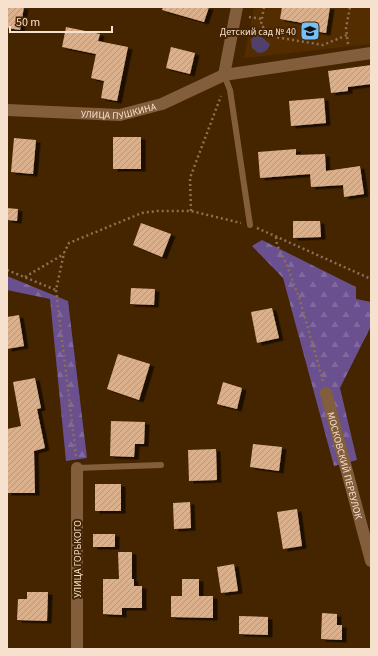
<svg xmlns="http://www.w3.org/2000/svg" width="378" height="656" viewBox="0 0 378 656" font-family="'Source Sans 3',sans-serif">
<style>
.built{fill:#532c00}
.forest{fill:url(#forest-firs)}
.green{fill:#52406c}
.building{fill:url(#building-hatch);filter:url(#shadow)}
.lines{fill:none;stroke-linecap:round;stroke-linejoin:round}
.path{stroke:#8d7054;stroke-width:2.5;stroke-dasharray:2 3;stroke-linecap:butt}
.lane{stroke:#835e3c;stroke-width:6}
.street{stroke:#835e3c;stroke-width:12}
.labels{text-anchor:middle;stroke-width:4;stroke-linejoin:round;paint-order:stroke}
.poi-label{font-size:10px;fill:#f6e0ce;stroke:#452400;text-anchor:end}
.street-label{font-size:10px;fill:#f6e0ce;stroke:#452400}
</style>
<defs>
<pattern id="forest-firs" width="22" height="20" patternUnits="userSpaceOnUse"><rect width="22" height="20" fill="#6a508f"/><path d="M5 1l3.5 6h-7zM16 11l3.5 6h-7z" fill="#80699e"/></pattern>
<pattern id="building-hatch" width="6" height="6" patternUnits="userSpaceOnUse"><rect width="6" height="6" fill="#dab08d"/><path d="M-1 1l2-2M0 6l6-6M5 7l2-2" fill="none" stroke="#b69579"/></pattern>
<filter id="shadow"><feDropShadow dx="4.5" dy="2.5" stdDeviation="0" flood-color="#0009"/></filter>
</defs>
<rect width="100%" height="100%" fill="#452400"/>
<path class="built" d="M254,7h117v37l-127,14z"/>
<g class="forest">
<path d="M262,240l94,47v12l15,3v24l-31,62 17,72 -23,6 -51,-188 -31,-32z"/>
<path d="M7,276l61,25 19,157 -21,3 -16,-162 -43,-9z"/>
</g>
<path class="green" d="M258,34l12,10c-2,6 -5,9 -12,9l-6,-5 -1,-9z"/>
<g class="building">
<path d="M7,7h17l-4,23 -13,-2z"/>
<path d="M163,7h46l-5,15 -42,-12z"/>
<path d="M282,7h48l-4,26 -24,-4 1,-6 -23,-4z"/>
<path d="M66,27l34,7 -2,7 30,6 -11,54 -16,-3 3,-17 -13,-3 5,-24 -34,-7z"/>
<path d="M171,47l24,6 -5,21 -24,-6z"/>
<path d="M371,65v19l-23,3v4l-17,2 -3,-22z"/>
<path d="M324,98l2,25 -35,3 -2,-25z"/>
<rect x="113" y="137" width="28" height="32"/>
<path d="M14,138l22,2 -3,34 -22,-2z"/>
<path d="M296,149v6l29,-1 1,17 34,-5 4,28 -20,3 -1,-12 -32,2 -1,-13 -50,4 -2,-26z"/>
<path d="M7,208l11,1 -1,12 -10,-1z"/>
<path d="M293,221h27l1,16 -28,1z"/>
<path d="M141,223l30,11 -9,23 -29,-12z"/>
<path d="M131,288l24,1 -1,16 -24,-1z"/>
<path d="M272,308l7,30 -22,5 -6,-31z"/>
<path d="M19,315l5,31 -17,3v-32z"/>
<path d="M118,354l32,10 -11,36 -32,-11z"/>
<path d="M35,378l6,30 -4,1 8,39 -11,3 1,42h-28v-64l14,-3 -8,-44z"/>
<path d="M223,382l19,6 -5,21 -20,-5z"/>
<path d="M111,421l34,1 -1,22h-9l-1,13 -24,-1z"/>
<path d="M253,444l29,3 -3,24 -29,-4z"/>
<path d="M216,449l1,31 -28,1 -1,-31z"/>
<rect x="95" y="484" width="26" height="27"/>
<path d="M190,502l1,26 -17,1 -1,-26z"/>
<path d="M297,509l5,37 -19,3 -6,-37z"/>
<rect x="93" y="534" width="22" height="13"/>
<path d="M118,552h14v27h2v7h8v22h-20v7l-19,-1v-35h16z"/>
<path d="M234,564l4,27 -17,2 -4,-26z"/>
<path d="M182,579h17v17h14v22l-42,-1v-21h11z"/>
<path d="M27,592h21l-1,29 -30,-1 1,-21h9z"/>
<path d="M322,613l15,1v11h5v15l-21,-1z"/>
<path d="M239,616l29,1v18l-29,-1z"/>
</g>
<g class="lines">
<g class="path">
<path d="M264,7l-3,17 8,12 54,9 24,-10"/>
<path d="M249,17l13,2"/>
<path d="M348,44l-2,-16 4,-21"/>
<path d="M191,211l-1,-33 31,-82"/>
<path d="M257,228l114,51"/>
<path d="M276,237l1,8 9,18 14,37 23,81"/>
<path d="M7,270l49,20"/>
<path d="M25,277l39,-23"/>
<path d="M76,456l-20,-166 8,-37 5,-10 73,-30 15,-2h34l50,12"/>
</g>
<g class="lane">
<path d="M224,75l6,15 20,135"/>
<path d="M77,468l84,-3"/>
</g>
<g class="street">
<path d="M224,75l13,-68"/>
<path id="s1" d="M7,110l113,5 42,-11 62,-29 147,-22"/>
<path id="s2" d="M326,393l45,168"/>
<path d="M77,649v-181"/>
</g>
</g>
<defs>
<symbol id="school-square" viewBox="-11 -11 22 22"><rect x="-9" y="-9" width="18" height="18" rx="4" fill="#76c0f7" stroke="#452400"/><path d="M0-5L7-2L0 1L-7-2ZM-4 1L0 2.5L4 1V4Q0 6-4 4Z" fill="#111"/></symbol>
</defs>
<g fill-rule="evenodd">
<use href="#school-square" x="299" y="20" width="22" height="22"/>
</g>
<g class="labels">
<g class="poi-label">
<text x="296" y="35">Детский сад № 40</text>
</g>
<g class="street-label">
<text dy="4" stroke="none"><textPath href="#s1" startOffset="112">УЛИЦА ПУШКИНА</textPath></text>
<text dy="4" stroke="none"><textPath href="#s2" startOffset="75">МОСКОВСКИЙ ПЕРЕУЛОК</textPath></text>
<text transform="translate(77 559) rotate(-90)" y="4">УЛИЦА ГОРЬКОГО</text>
</g>
</g>
<rect width="378" height="656" fill="none" stroke="#f6e0ce" stroke-width="16"/>
<path d="M10 26v6h102v-6" fill="none" stroke="#f6e0ce" stroke-width="2"/>
<text x="16" y="26" font-size="12" fill="#f6e0ce" stroke="#452400" stroke-width="3" paint-order="stroke">50 m</text>
</svg>
